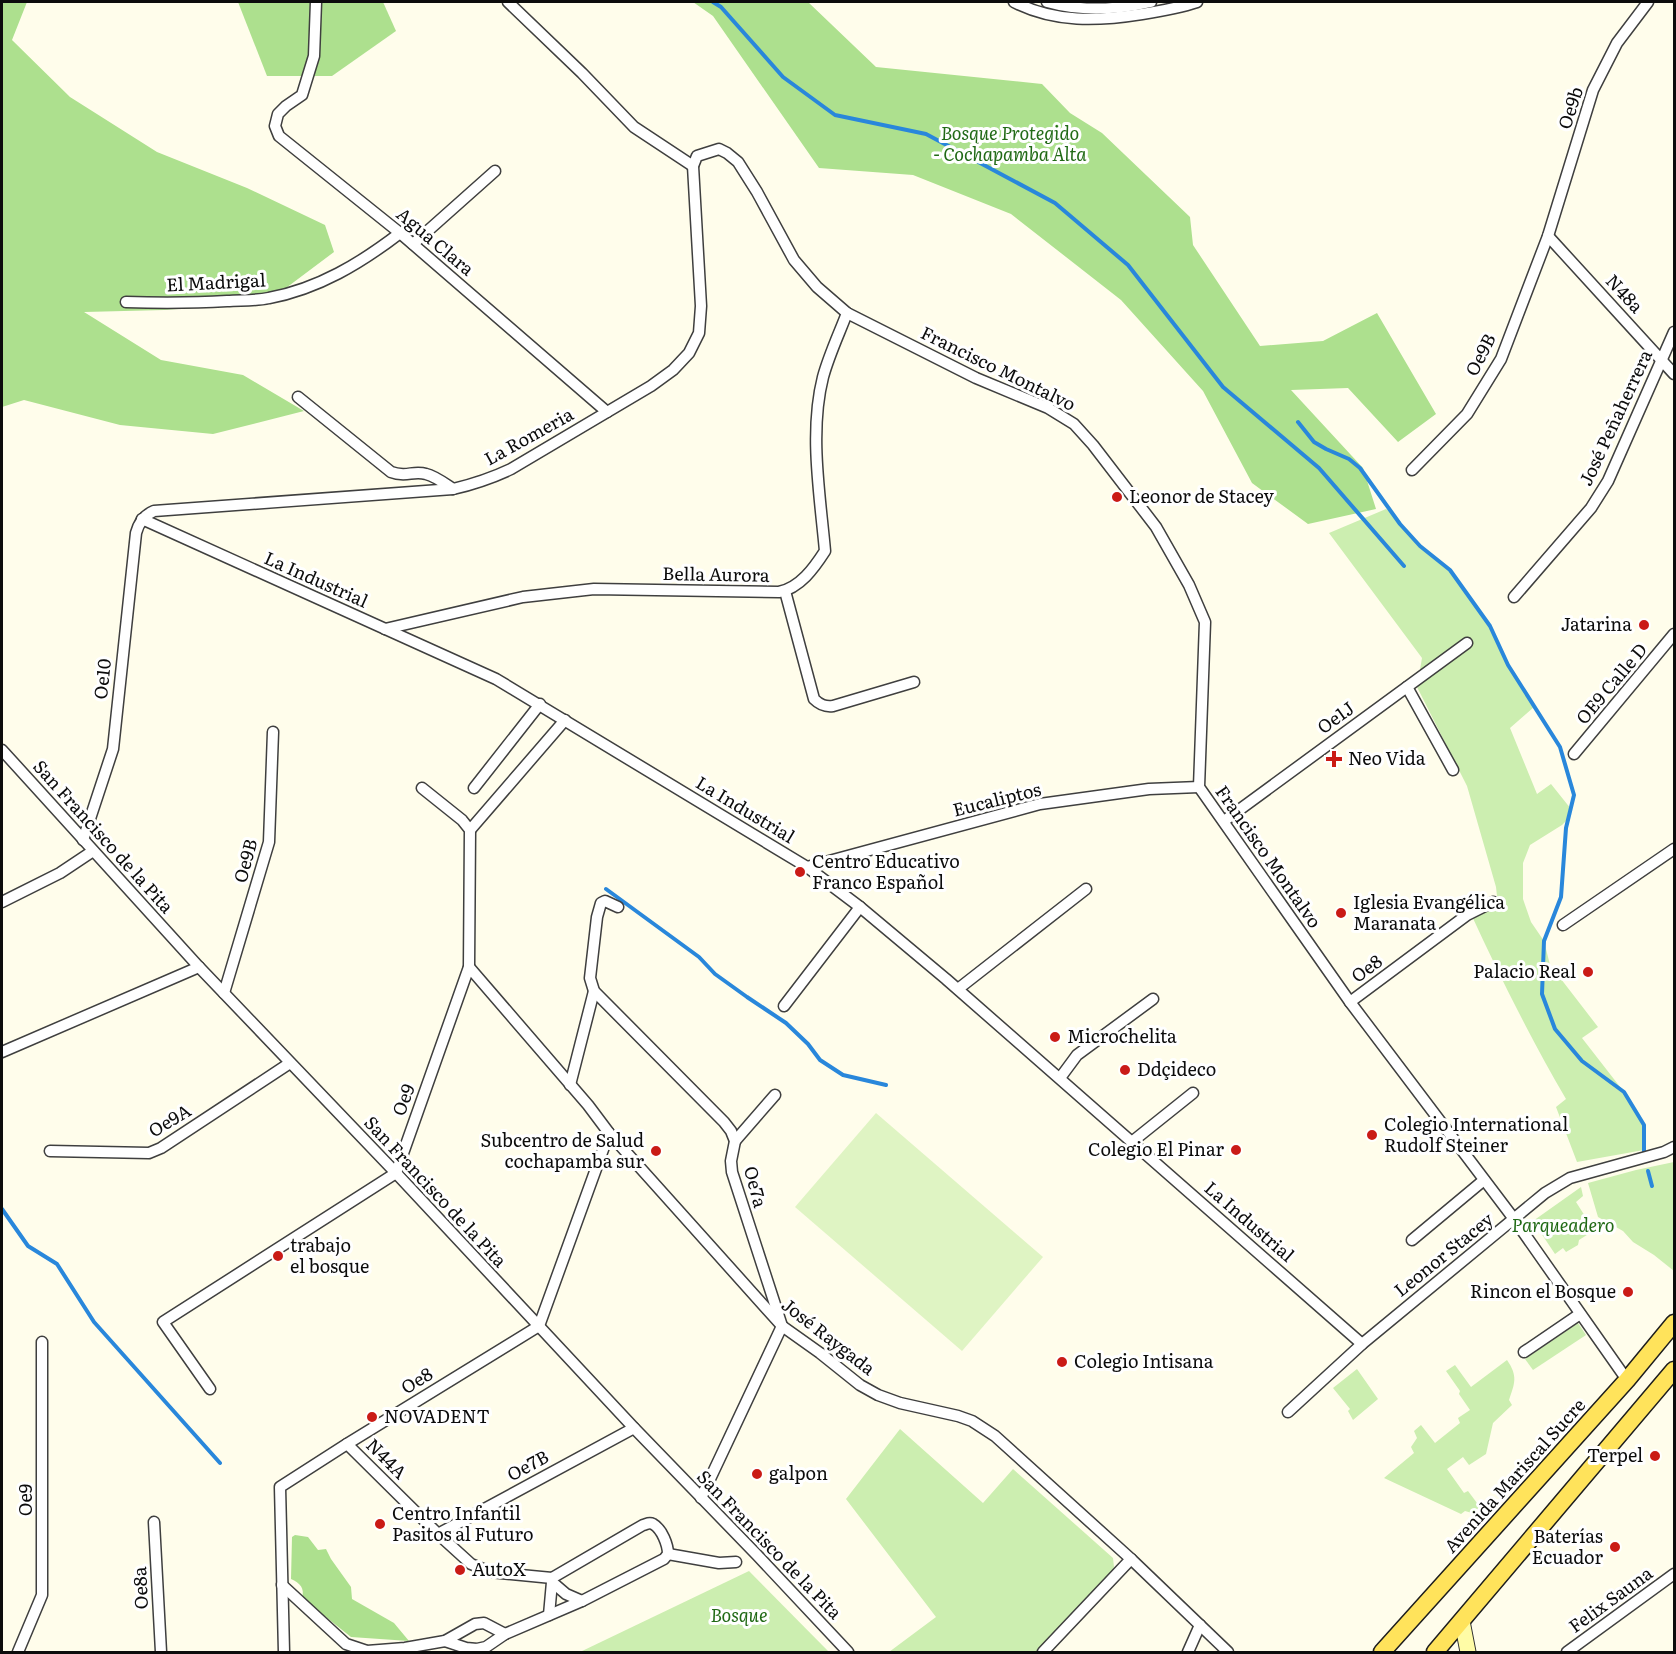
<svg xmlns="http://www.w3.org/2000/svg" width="1676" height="1654" viewBox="0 0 1676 1654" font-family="Literata,serif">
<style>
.green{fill:#cceeb0}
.forest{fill:#ade08e}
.pitch{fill:#dff4c3}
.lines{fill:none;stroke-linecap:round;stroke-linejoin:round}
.stream{stroke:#2987db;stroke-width:4}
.street-casing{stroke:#3f3f3f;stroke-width:13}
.secondary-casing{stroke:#2e2e2e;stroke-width:17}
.primary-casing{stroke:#1d1d1d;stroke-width:19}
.street{stroke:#fff;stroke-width:10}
.secondary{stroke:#fffca6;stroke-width:15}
.primary{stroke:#ffe35b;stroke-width:16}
.poi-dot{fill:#ca1b16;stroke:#fff;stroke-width:2}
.labels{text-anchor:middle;stroke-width:6;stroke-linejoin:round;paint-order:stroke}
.street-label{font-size:18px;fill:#0c0c0c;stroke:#fff}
.park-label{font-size:18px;font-style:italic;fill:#216a16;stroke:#fff}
.poi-label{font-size:18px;fill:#0c0c0c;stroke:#fff;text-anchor:start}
</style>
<rect width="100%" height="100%" fill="#fffdeb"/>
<g class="green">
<path d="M1386,509l6,4 28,33 30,24 17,22 23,34 18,39 26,42 -24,21 27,66 14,-10 20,25 -2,9 -7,7 -32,20 -7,18v36l8,23 13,19 7,28 10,10 37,48 -16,11 42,54 20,33v25l-67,12 -21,-55 10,-8c-35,-60 -66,-122 -95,-185l12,-9h15l-2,-18 -29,-101 -50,-99 5,-29 -93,-125z"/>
<path d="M1674,1162v109l-20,-16 -21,-13 -10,-11 -25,-14 -10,-34 48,-13z"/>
<path d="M1581,1187l2,9 -7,6 14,22 -3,3 3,6 -11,7 -1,5 -12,7 -3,-4 -8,6 -22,-33z"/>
<path d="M1578,1323l8,12 -53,35 -8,-11z"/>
<path d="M1507,1360c11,16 8,23 2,40l3,5 -19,18 -7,31 -17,11 -6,-8 -16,12 17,24 4,-2 12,16 -8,6 -7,-2 -4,3 -77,-36 30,-25 -3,-6 6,-9 -3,-7 7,-6 14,18 25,-20 -2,-5 12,-8 -11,-16 1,-3 -14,-20 9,-6 16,22z"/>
<path d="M1357,1369l21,30 -25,21 -5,-9 2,-2 -17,-21z"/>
<path d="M900,1429l83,74 30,-34 100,89 1,9 -3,8 -71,77h-151l47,-35 -90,-118z"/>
<path d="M749,1571l80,81h-249z"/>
</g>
<g class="forest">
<path d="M2,2h25l-15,38 58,57 87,55 90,36 78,37 9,27 -68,51 -102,7 -80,2 77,48 82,15 61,36 -91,23 -93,-9 -96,-25 -22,7z"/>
<path d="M238,2h145l13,29 -64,45h-65z"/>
<path d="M693,2h115l68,65 166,17 28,29 32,20 88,84 3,28 67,101 63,-5 54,-28 59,101 -38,28 -50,-54 -57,2 72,78 13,41 -68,15 -56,-41 -49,-92 -82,-91 -110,-86 -98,-39 -94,-7 -106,-152z"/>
<path d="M295,1535l13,2 10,13 8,-1 5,10 20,28 1,12 42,24 15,18 -58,-4 -49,-39c3,-10 -2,-15 -11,-19l1,-42z"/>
</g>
<path class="pitch" d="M876,1113l167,144 -81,94 -167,-144z"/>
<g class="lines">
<g class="stream">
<path d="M713,2l8,5 62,70 52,38 91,19 129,69 73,62 95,122 96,81 85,98"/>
<path d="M1298,422l16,20 12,7 23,10 11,9 40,56 20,22 30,24 40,56 18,39 52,82 14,48 -8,33 -5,69 -17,44 -2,53 13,35 27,32 42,31 20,33v28"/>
<path d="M606,889l93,68 16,17 32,23 39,26 22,21 12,16 23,15 43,10"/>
<path d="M1648,1171l4,15"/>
<path d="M2,1209l26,37 29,18 37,58 126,141"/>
</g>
<defs>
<g id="street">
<path d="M316,2l-2,54 -12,39 -16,11 -8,8 -3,12 4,10 121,97 207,179"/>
<path d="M508,2l74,71 52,54 59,39"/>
<path d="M1014,2c41,21 84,19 128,12 19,-3 37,-6 55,-12"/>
<path d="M1047,2c35,10 69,8 104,0"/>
<path d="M1548,236l126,138"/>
<path d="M413,244l82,-73"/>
<path d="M126,302c34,1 67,1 101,-1 14,-1 28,0 42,-3 49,-9 92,-35 131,-65"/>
<path d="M298,397l93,75c15,6 22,-2 35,2 9,2 18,9 27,15"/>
<path d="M1412,470l55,-56 34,-55 47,-123 45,-146 24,-47 31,-41"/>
<path d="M142,519l354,160 311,188 53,40 86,72 416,365"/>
<path d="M785,591l29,108c6,6 11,8 19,7l81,-24"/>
<path d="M1514,597l77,-89 17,-27 66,-149"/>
<path d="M385,629l138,-32 71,-8 185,3c21,-4 35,-24 46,-41 -5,-56 -16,-119 -2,-174 6,-22 16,-43 24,-64"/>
<path d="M1407,687l46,83"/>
<path d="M2,750l197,217 197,206 238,255 123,127 91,97"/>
<path d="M1574,754l100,-120"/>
<path d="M474,788l66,-84"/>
<path d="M1224,821l243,-178"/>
<path d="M470,830l95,-110"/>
<path d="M83,840l30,-91 23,-216c3,-11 8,-18 18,-22l299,-22c21,-5 39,-11 58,-20l140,-83 22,-16 16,-17 10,-20 2,-27 -8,-140 4,-10 22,-7 8,4 11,9 19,30 37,68 23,27 30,26 129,65 72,30 26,16 19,21 63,82 33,58 16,37 -6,165 151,215 164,217 113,161"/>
<path d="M807,867l233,-63 109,-15 50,-2"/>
<path d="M2,902l58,-29 33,-22"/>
<path d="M618,907l-13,-6 -4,2 -4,14 -7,61 4,13 130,131 7,9 4,10 -4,20 1,11 50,154 -81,172"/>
<path d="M1563,925l111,-76"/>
<path d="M469,967l119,138 21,28 173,193 38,27 40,32 18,10 22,8 58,13 14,5 23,15 136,123 97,93"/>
<path d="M958,989l128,-100"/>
<path d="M224,993l45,-151 4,-110"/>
<path d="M1350,1002l117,-87 26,-13"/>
<path d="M784,1006l76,-99"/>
<path d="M2,1052l197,-85"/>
<path d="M1060,1078l17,-23 76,-56"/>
<path d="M570,1085l24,-94"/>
<path d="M735,1141l40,-46"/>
<path d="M1133,1141l60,-48"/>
<path d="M50,1151l99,2 12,-5 129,-85"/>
<path d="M1412,1240l72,-60"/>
<path d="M1524,1352l56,-38"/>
<path d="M210,1389l-47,-67 233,-149 73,-206 1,-137 -8,-10 -40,-32"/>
<path d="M1288,1412l74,-68 183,-151 25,-15 94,-26 10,-5"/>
<path d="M347,1444l91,90 33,30 19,8 62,6 91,-53c4,-1 6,-3 10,-1 9,5 15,21 15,30l-4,5 -82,42 -77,33 -19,13 -9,2 -11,-1 -21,-7"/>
<path d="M154,1522l7,130"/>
<path d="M438,1534l196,-106"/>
<path d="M668,1554l51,9 17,-1"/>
<path d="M552,1578v4l14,12 16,7"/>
<path d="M282,1585l64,59 21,7 38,-3 40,-7 30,-17 9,-1 21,11"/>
<path d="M549,1615l3,-33"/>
<path d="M18,1652l24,-57v-253"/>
<path d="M284,1652l-4,-165 67,-43 192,-118 70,-193"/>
<path d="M1043,1652l88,-93"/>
<path d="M1188,1652l12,-27"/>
<path d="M1567,1652l107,-78"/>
</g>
<path id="secondary" d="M1462,1621l6,31"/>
<g id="primary">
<path d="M1382,1652l245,-272 47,-57"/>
<path d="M1435,1652l239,-282"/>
</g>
</defs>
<use href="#street" class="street-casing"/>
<use href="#secondary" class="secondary-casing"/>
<use href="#primary" class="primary-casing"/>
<use href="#street" class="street"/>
<use href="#secondary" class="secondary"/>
<use href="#primary" class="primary"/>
</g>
<g class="poi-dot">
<circle cx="1117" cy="497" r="6"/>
<circle cx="1644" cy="625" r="6"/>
<path d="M1331 750h6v6h6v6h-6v6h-6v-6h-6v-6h6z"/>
<circle cx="800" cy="872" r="6"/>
<circle cx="1341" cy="913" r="6"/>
<circle cx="1588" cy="972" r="6"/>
<circle cx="1055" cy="1037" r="6"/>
<circle cx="1125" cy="1070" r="6"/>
<circle cx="1372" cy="1135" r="6"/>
<circle cx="1236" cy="1150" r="6"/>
<circle cx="656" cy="1151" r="6"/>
<circle cx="278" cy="1256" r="6"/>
<circle cx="1628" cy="1292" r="6"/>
<circle cx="1062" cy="1362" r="6"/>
<circle cx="372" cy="1417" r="6"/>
<circle cx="1655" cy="1456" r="6"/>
<circle cx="757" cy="1474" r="6"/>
<circle cx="380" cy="1524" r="6"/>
<circle cx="1615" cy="1547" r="6"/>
<circle cx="460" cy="1570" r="6"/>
</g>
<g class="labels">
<g class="street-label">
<text transform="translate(1571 108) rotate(-72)" y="6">Oe9b</text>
<text transform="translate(435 242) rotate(40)" y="6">Agua Clara</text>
<text transform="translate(216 283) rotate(-3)" y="6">El Madrigal</text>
<text transform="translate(1624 294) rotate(47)" y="6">N48a</text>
<text transform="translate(1481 355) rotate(-63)" y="6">Oe9B</text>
<text transform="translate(998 369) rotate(26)" y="6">Francisco Montalvo</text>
<text transform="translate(1616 418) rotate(-65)" y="6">José Peñaherrera</text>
<text transform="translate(529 437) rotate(-29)" y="6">La Romeria</text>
<text transform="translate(716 575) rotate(1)" y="6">Bella Aurora</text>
<text transform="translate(316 580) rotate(24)" y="6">La Industrial</text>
<text transform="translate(103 679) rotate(-84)" y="6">Oe10</text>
<text transform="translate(1612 684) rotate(-50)" y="6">OE9 Calle D</text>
<text transform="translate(1336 718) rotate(-36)" y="6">Oe1J</text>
<text transform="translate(997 800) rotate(-14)" y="6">Eucaliptos</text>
<text transform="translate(745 810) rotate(31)" y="6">La Industrial</text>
<text transform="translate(103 837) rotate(48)" y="6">San Francisco de la Pita</text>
<text transform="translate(1268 857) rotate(55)" y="6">Francisco Montalvo</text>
<text transform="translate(246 861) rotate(-75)" y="6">Oe9B</text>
<text transform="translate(1367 969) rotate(-36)" y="6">Oe8</text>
<text transform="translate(404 1100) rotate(-70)" y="6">Oe9</text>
<text transform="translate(170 1121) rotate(-31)" y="6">Oe9A</text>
<text transform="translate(755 1187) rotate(75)" y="6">Oe7a</text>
<text transform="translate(435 1192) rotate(47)" y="6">San Francisco de la Pita</text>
<text transform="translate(1249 1222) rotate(41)" y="6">La Industrial</text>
<text transform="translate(1444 1255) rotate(-39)" y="6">Leonor Stacey</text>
<text transform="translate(828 1337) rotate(38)" y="6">José Raygada</text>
<text transform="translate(417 1381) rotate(-31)" y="6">Oe8</text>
<text transform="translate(386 1459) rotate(45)" y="6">N44A</text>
<text transform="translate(528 1466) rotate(-28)" y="6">Oe7B</text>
<text transform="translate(1515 1476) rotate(-48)" y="6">Avenida Mariscal Sucre</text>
<text transform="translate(26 1500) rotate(-90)" y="6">Oe9</text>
<text transform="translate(769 1545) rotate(46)" y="6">San Francisco de la Pita</text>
<text transform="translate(141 1588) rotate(-93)" y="6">Oe8a</text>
<text transform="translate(1611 1600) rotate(-36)" y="6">Felix Sauna</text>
</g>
<g class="park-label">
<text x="1010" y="140">Bosque Protegido<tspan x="1010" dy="21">- Cochapamba Alta</tspan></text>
<text x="1563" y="1232">Parqueadero</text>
<text x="739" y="1622">Bosque</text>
</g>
<g class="poi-label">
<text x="1129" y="503">Leonor de Stacey</text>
<text x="1632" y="631" text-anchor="end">Jatarina</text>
<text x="1348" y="765">Neo Vida</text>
<text x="812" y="868">Centro Educativo<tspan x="812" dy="21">Franco Español</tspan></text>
<text x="1353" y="909">Iglesia Evangélica<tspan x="1353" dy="21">Maranata</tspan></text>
<text x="1576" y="978" text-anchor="end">Palacio Real</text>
<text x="1067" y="1043">Microchelita</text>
<text x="1137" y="1076">Ddçideco</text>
<text x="1384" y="1131">Colegio International<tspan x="1384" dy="21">Rudolf Steiner</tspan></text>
<text x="644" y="1147" text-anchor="end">Subcentro de Salud<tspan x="644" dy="21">cochapamba sur</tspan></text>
<text x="1224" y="1156" text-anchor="end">Colegio El Pinar</text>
<text x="290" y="1252">trabajo<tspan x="290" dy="21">el bosque</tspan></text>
<text x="1616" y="1298" text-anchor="end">Rincon el Bosque</text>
<text x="1074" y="1368">Colegio Intisana</text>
<text x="384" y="1423">NOVADENT</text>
<text x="1643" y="1462" text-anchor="end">Terpel</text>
<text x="769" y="1480">galpon</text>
<text x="392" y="1520">Centro Infantil<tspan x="392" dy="21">Pasitos al Futuro</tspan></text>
<text x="1603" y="1543" text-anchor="end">Baterías<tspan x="1603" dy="21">Ecuador</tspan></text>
<text x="472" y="1576">AutoX</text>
</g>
</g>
<rect width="1676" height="1654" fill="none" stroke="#0c0c0c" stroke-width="6"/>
</svg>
